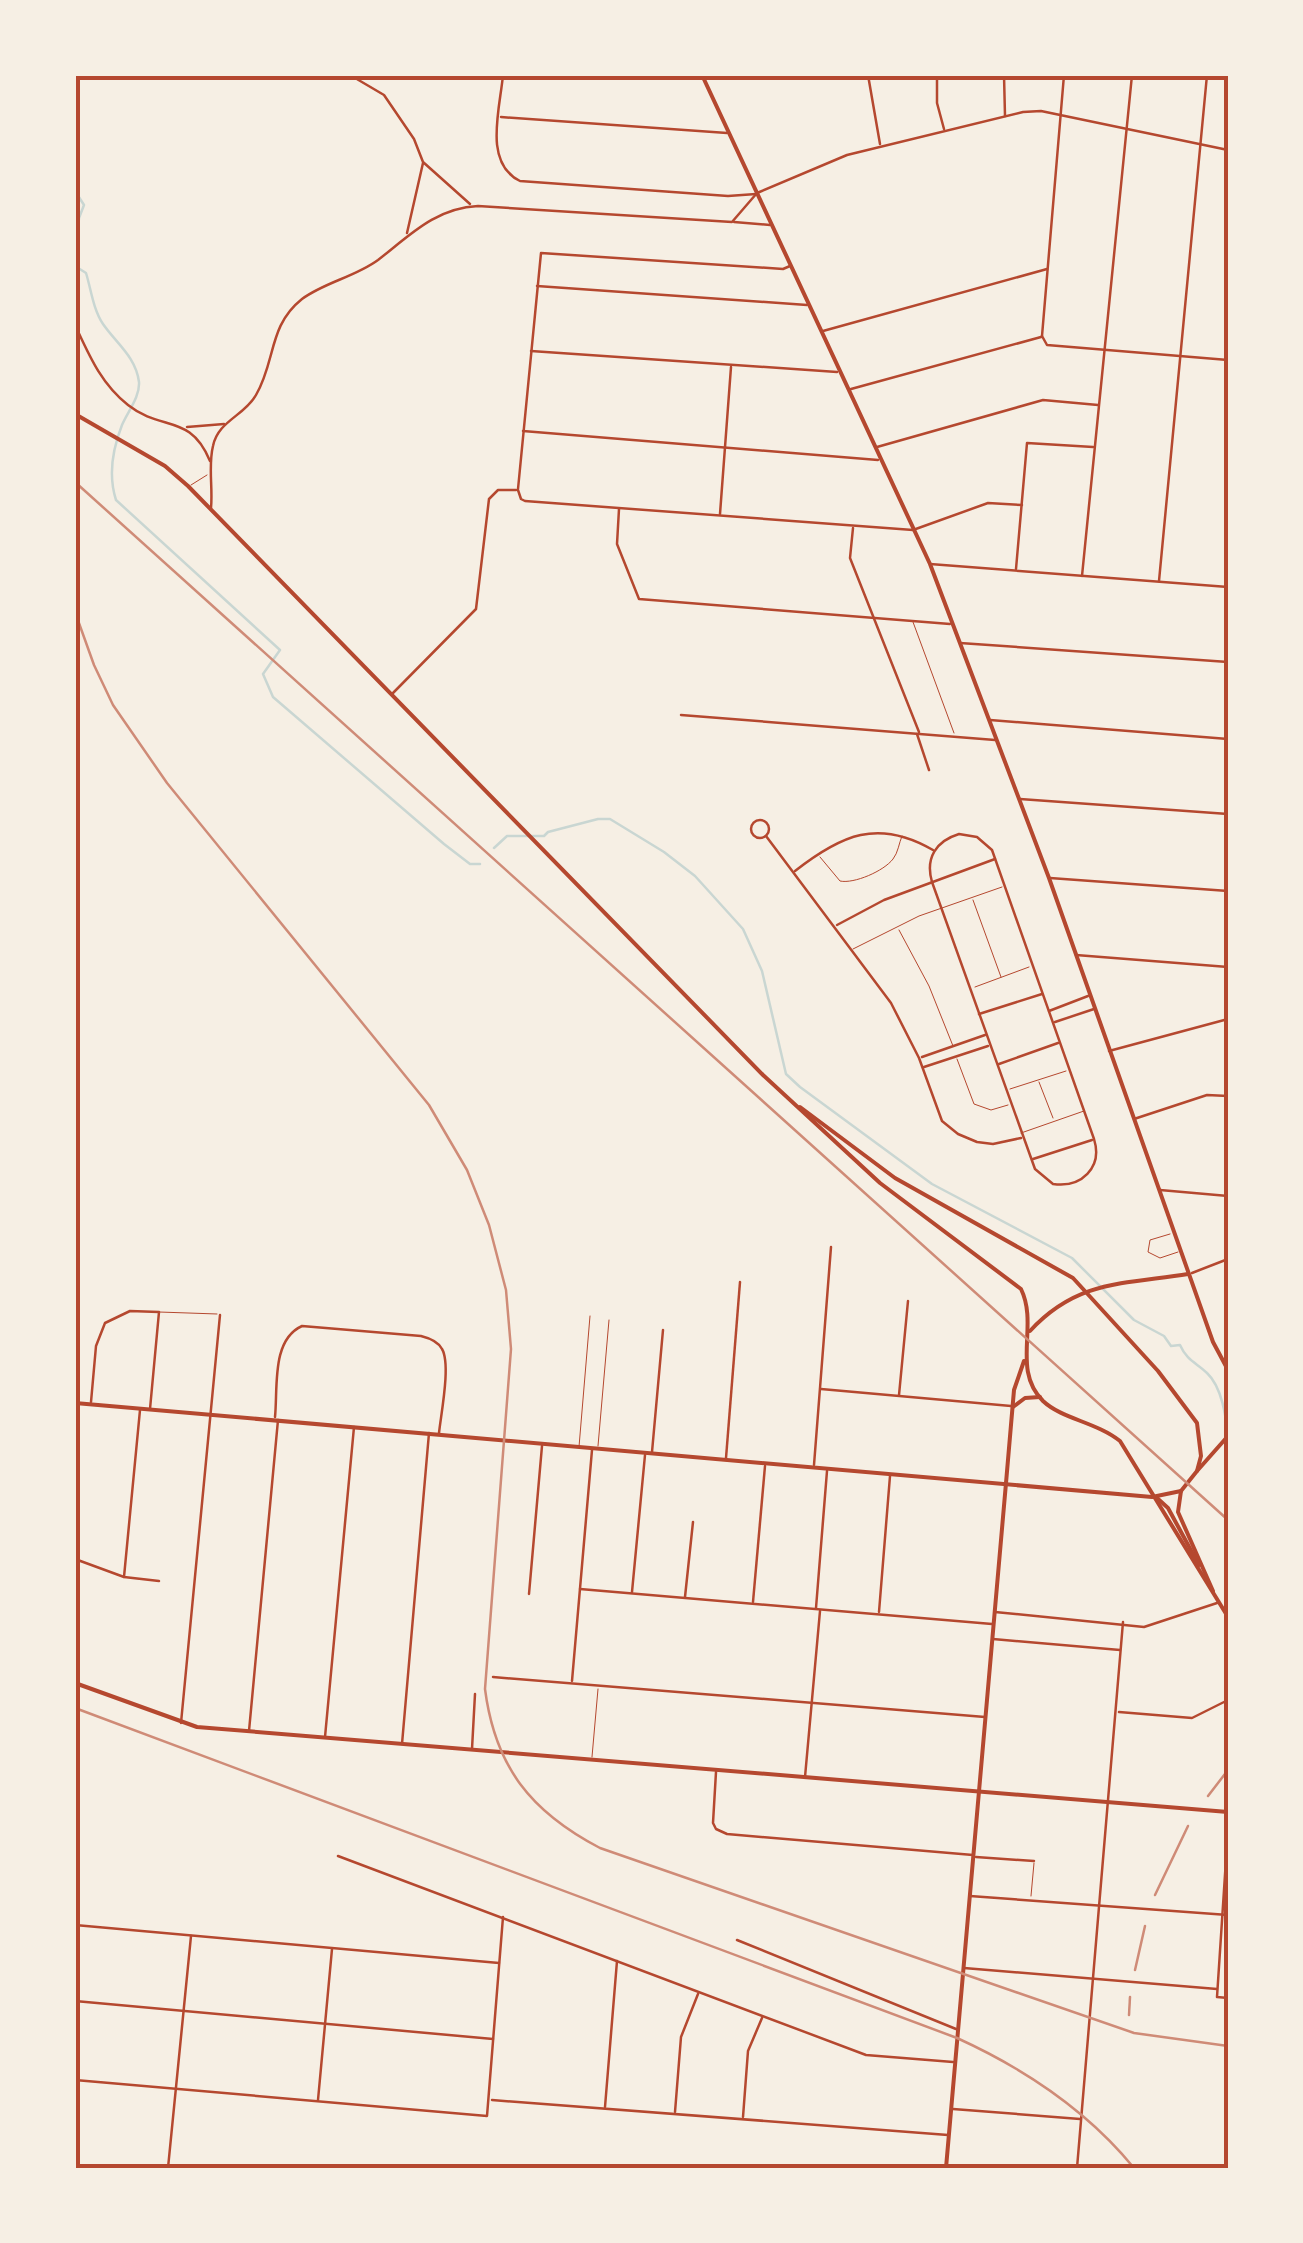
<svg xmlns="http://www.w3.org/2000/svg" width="1303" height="2243" viewBox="0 0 1303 2243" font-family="'DM Sans',sans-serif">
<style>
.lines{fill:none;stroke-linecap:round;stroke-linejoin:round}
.stream{stroke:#c9d6d2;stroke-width:2.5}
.service{stroke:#b5482f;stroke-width:1}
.minor{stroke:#b5482f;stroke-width:2.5}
.tertiary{stroke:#b5482f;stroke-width:2.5}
.secondary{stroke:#b5482f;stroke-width:4}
.primary{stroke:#b5482f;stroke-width:4}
.rail{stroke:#cf8b77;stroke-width:2.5}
.neatline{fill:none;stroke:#b5482f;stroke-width:4}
</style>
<rect width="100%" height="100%" fill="#f6efe4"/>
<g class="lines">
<g class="stream">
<path d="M75,191l9,14 -5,13 -4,37"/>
<path d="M75,266l11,7c5,16 7,36 17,51 13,19 33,33 36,58 1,15 -11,29 -17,43 -9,23 -14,50 -6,75l164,150 -17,24 10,23 171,147 26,20h10"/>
<path d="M494,848l13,-12h37l4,-4 50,-13h12l54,33 31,24 48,53 19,42 24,103 14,13 132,97 140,74 62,62 30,16 7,10 9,-1c7,16 17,18 27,28 15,14 19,44 21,63"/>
</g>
<g class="service">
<path d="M191,485l16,-10"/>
<path d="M913,622l41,111"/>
<path d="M820,857l20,24c14,3 44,-10 53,-22 5,-6 6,-16 9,-23"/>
<path d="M973,900l28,77"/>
<path d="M899,930l30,56 24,60"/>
<path d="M853,949l66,-33 83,-29"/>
<path d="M975,987l54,-20"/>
<path d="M957,1059l17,45 17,6 17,-5"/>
<path d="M1039,1082l14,36"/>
<path d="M1010,1089l56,-18"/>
<path d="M1021,1133l63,-22"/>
<path d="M1170,1234l-20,6 -2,12 12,6 18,-6"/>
<path d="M159,1312l58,2"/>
<path d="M598,1446l11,-126"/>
<path d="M579,1447l11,-131"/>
<path d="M592,1757l6,-68"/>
<path d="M1031,1896l3,-33"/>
</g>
<g class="minor">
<path d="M350,75l34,20 30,44 9,23 47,42"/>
<path d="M503,75c-3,34 -20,88 17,106l208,15 28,-2"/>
<path d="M868,75l12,69"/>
<path d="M937,75v28l7,26"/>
<path d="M1004,75l1,41"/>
<path d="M501,117l226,16"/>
<path d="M407,233l16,-70"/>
<path d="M537,286l270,19"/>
<path d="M823,331l224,-62"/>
<path d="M1042,336l22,-261"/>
<path d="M1042,336l5,9 181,15"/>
<path d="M531,351l306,21"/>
<path d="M851,389l190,-52"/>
<path d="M523,431l355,29"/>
<path d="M877,447l166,-47 55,5"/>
<path d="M518,489l23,-236 242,16 7,-3"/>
<path d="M518,490l3,9 4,2 388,29 75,-27 34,2"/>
<path d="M619,509l-2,35 22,55 311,25"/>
<path d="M720,514l11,-147"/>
<path d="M853,528l-3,30 69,174"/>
<path d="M930,564l298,23"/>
<path d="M1016,569l11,-126 66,4"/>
<path d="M1082,576l50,-501"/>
<path d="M1159,581l48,-506"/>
<path d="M960,643l268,19"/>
<path d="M392,694l84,-85 13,-110 9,-9h18"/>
<path d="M681,715l314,25"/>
<path d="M990,720l238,19"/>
<path d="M917,734l12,36"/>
<path d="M1020,799l208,15"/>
<circle cx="760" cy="829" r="9"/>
<path d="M959,834l18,3 15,13 102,289c9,29 -13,49 -41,45l-18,-15 -103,-287c-7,-24 4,-41 27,-48z"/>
<path d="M766,836l125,167 28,55 23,63 16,13 19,8 16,2 28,-6"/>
<path d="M795,871c46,-36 83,-53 138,-21"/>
<path d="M1050,878l178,13"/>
<path d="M837,925l47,-25 111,-41"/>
<path d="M1076,955l152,12"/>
<path d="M1049,1011l39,-15"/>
<path d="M979,1014l63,-20"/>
<path d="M1055,1022l39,-13"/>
<path d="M1109,1051l119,-32"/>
<path d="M922,1057l63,-22"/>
<path d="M999,1064l59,-21"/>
<path d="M924,1067l64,-21"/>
<path d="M1134,1119l73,-24 21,1"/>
<path d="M1033,1159l59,-19"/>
<path d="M1160,1190l68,6"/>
<path d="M1192,1273l36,-14"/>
<path d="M821,1389l190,17"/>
<path d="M899,1395l9,-94"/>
<path d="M91,1402l5,-56 9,-23 25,-12 29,1 -9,97"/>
<path d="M275,1417c3,-29 -4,-77 27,-91l119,10c8,2 17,5 21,13 9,15 -1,65 -3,84"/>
<path d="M652,1452l11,-122"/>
<path d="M726,1458l14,-176"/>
<path d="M814,1465l17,-218"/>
<path d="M75,1559l49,18 35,4"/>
<path d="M124,1577l16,-167"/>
<path d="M580,1589l412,35"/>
<path d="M632,1592l13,-137"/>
<path d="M529,1594l13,-148"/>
<path d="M685,1597l8,-75"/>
<path d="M753,1602l12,-136"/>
<path d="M816,1608l11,-137"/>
<path d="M879,1612l11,-136"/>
<path d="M995,1612l149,15 73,-24"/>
<path d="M993,1639l127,11"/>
<path d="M493,1677l492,40"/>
<path d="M572,1681l20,-231"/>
<path d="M1119,1712l73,6 36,-18"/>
<path d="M181,1723l39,-408"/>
<path d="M249,1731l29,-311"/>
<path d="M325,1737l29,-310"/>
<path d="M402,1744l27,-311"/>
<path d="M472,1749l3,-55"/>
<path d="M716,1772l-3,51 3,6 11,5 246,21"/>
<path d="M805,1777l15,-166"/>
<path d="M1228,1829l-11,168 11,1"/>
<path d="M976,1857l58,4"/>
<path d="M970,1896l258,19"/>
<path d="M75,1925l424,38"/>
<path d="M737,1940l219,89"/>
<path d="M964,1968l253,21"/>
<path d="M75,2001l418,38"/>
<path d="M75,2080l412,36 16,-199"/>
<path d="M318,2100l14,-151"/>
<path d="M492,2100l456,35"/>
<path d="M605,2107l12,-146"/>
<path d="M953,2109l127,10"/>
<path d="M675,2112l6,-75 17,-43"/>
<path d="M743,2117l5,-66 14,-33"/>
<path d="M75,2165l33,3"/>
<path d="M168,2168l23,-232"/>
<path d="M490,2168h12"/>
<path d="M1077,2168l46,-546"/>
</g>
<g class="tertiary">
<path d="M734,222l36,3"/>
<path d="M75,325c14,30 26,59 53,80 34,27 62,8 82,56"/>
<path d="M187,427l37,-3"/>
<path d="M211,508c2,-21 -3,-42 2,-62 5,-25 31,-30 43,-51 20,-34 12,-69 46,-96 23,-17 53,-22 76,-39 31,-24 57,-52 100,-54l254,16 25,-29 90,-38 176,-43 18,-1 187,39"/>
<path d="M338,1856l528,199 87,7"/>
</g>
<g class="secondary">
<path d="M702,75l228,489 119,314 164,464 15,28"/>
<path d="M1030,1331c47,-51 94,-47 158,-57"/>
<path d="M1197,1471l31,-35"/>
<path d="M75,1683l122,44 1031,85"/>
<path d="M946,2168l60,-685"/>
</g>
<g class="primary">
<path d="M75,414l90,52 23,20 575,589 117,108 141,106c18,37 -10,80 22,112 19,18 53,21 77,40l108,176"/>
<path d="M800,1107l95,71 178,100 85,93 39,52 4,33 -4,15 -16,20 -3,21 35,79"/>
<path d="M75,1403l1077,94 29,-6"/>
<path d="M1013,1407l12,-9 15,-1"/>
<path d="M1006,1483l8,-93 10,-29"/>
<path d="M1157,1498l11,10 31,57"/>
</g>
<g class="rail">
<path d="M75,482l1153,1038"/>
<path d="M75,612l19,53 19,40 54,78 262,322 38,65 22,55 17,65 5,59 -26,340c10,78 46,123 115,159l534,185 94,13"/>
<path d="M75,1708l882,330c68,31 129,71 177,130"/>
<path d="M1208,1796l20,-26"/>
<path d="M1155,1895l33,-69"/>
<path d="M1135,1970l10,-44"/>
<path d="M1129,2015l1,-18"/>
</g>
</g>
<rect width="1303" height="2243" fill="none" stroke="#f6efe4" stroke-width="155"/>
<rect x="78" y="78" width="1148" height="2088" class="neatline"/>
</svg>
